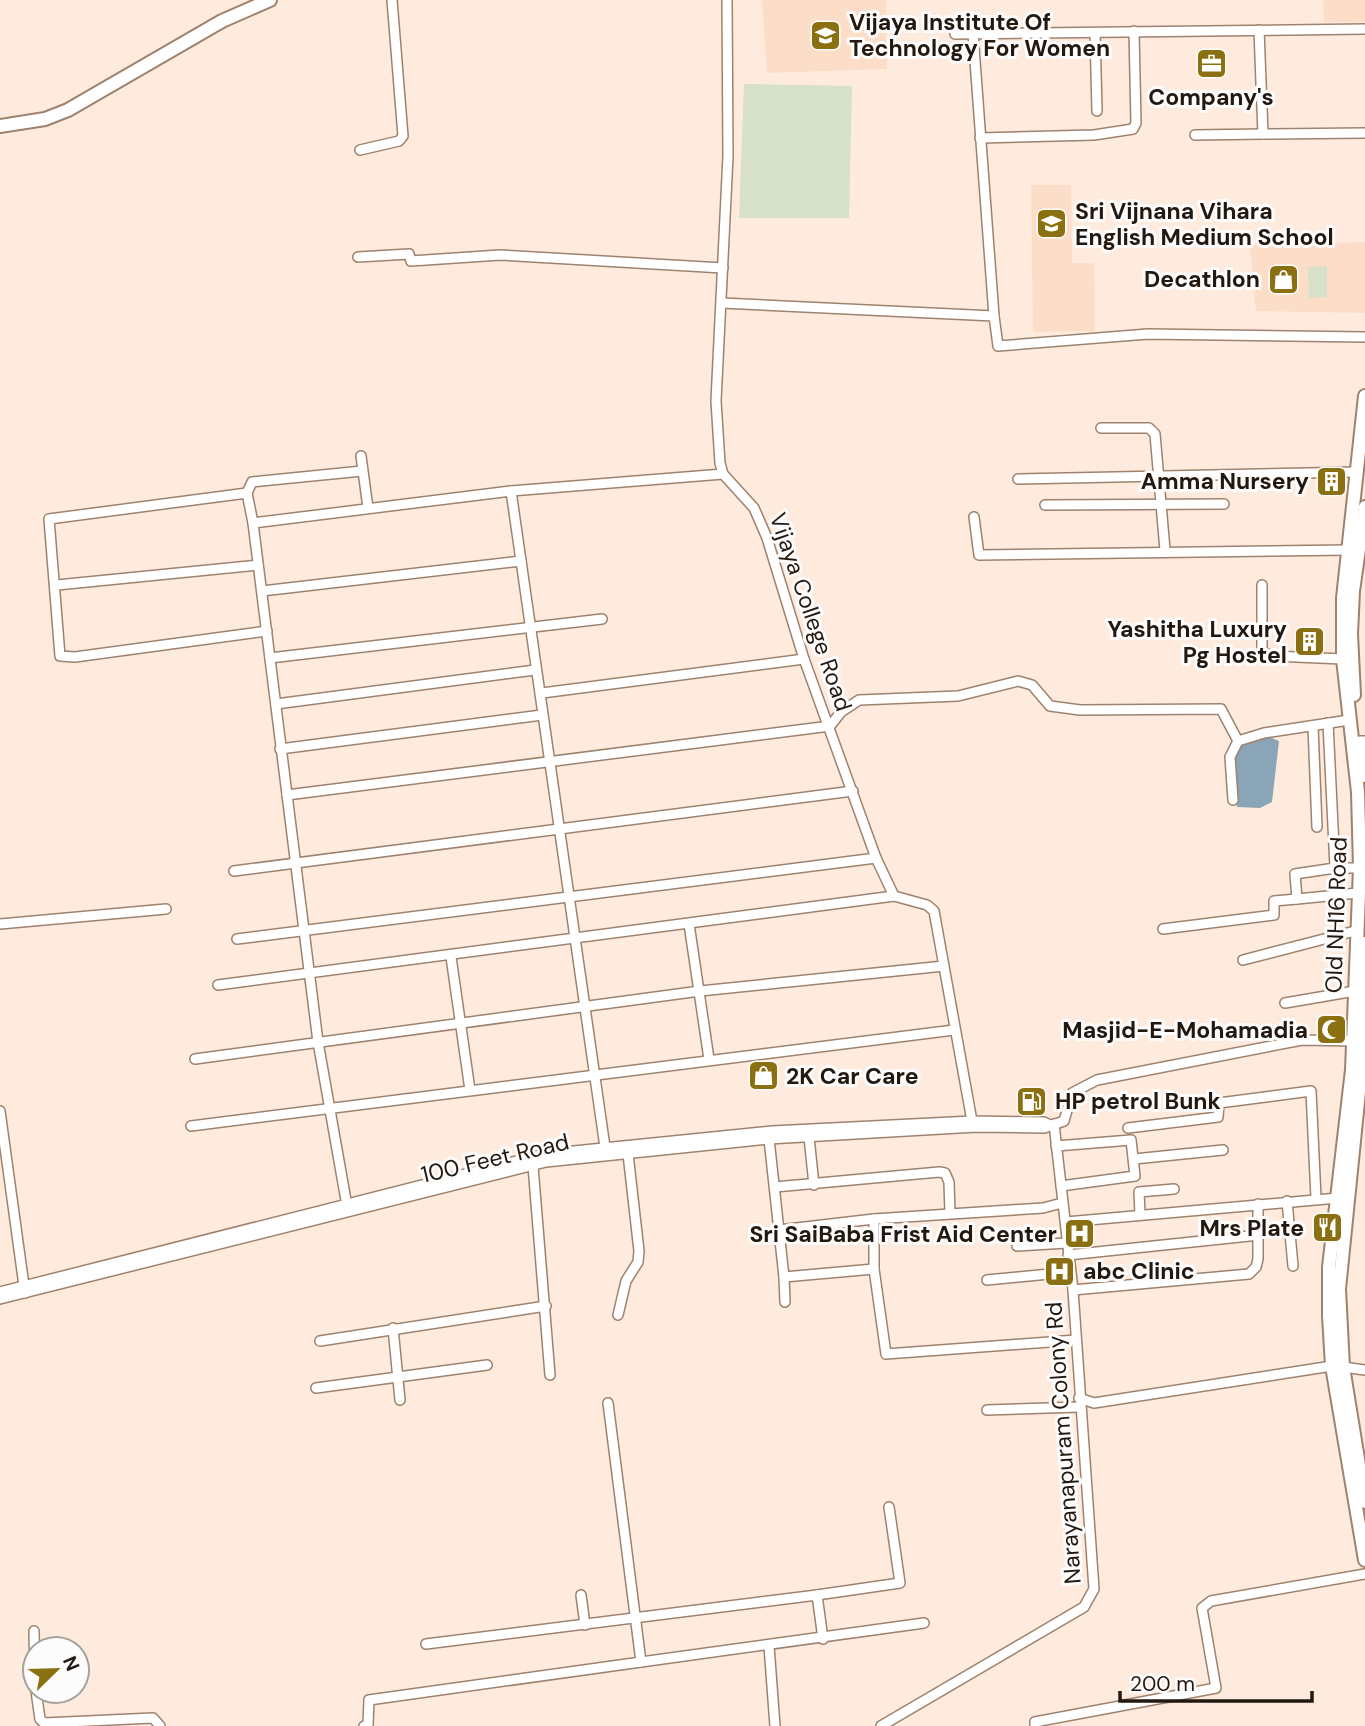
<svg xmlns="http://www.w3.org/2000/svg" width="1365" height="1726" viewBox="0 0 1365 1726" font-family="'DM Sans',sans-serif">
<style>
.built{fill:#fcddc7}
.green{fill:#d7e1c9}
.water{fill:#8aa4b8}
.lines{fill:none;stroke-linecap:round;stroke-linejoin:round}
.minor-casing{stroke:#9f826d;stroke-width:12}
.major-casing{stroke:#9f826d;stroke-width:16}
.minor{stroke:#fff;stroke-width:9}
.major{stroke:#fff;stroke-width:12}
.labels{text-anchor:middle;stroke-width:6;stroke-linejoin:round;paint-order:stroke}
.poi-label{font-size:23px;font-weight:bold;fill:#23180f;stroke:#fcfcfc;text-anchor:end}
.street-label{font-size:23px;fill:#23180f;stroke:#fcfcfc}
</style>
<rect width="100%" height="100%" fill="#feebdd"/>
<g class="built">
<path d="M762,0h124l1,69 -120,4z"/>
<path d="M1323,0h42v22h-41z"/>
<path d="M1031,185h40l1,78h22l1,68 -62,1z"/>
<path d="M1365,242v71l-109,-2 -6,-66z"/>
</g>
<g class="green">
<path d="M744,84l108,2 -3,132h-110z"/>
<path d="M1327,266v31l-18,1 -1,-31z"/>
</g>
<path class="water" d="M1267,736l12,5 -7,61 -12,6 -23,-1 -4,-53 10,-11z"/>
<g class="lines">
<defs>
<g id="minor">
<path d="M727,0l1,156 -12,245 4,62 3,11 31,34 13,30 37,121 72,199 18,38 33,9 7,6 38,210"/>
<path d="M1259,30l4,104 102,-1"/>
<path d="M1095,33l2,78"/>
<path d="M955,34l410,-5"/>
<path d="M973,34l21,282"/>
<path d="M1195,135l68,-1"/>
<path d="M980,138l114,-3 39,-6 3,-6 -2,-92"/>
<path d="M360,150l39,-9 4,-5 -11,-136"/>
<path d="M358,257l51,-3 2,7 89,-6 223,13"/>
<path d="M722,303l272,13 4,30 150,-12 217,3"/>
<path d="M1101,428h48l6,6 10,116"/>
<path d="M361,456l7,52"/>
<path d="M1018,479l339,-7"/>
<path d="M511,491l212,-17"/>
<path d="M247,493l-198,26 11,137 15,1 192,-26"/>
<path d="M1045,505l179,-1"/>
<path d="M974,517l5,38 369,-5"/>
<path d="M253,523l258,-32 95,663"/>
<path d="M57,585l201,-20"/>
<path d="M1262,585v67l11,4 70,3"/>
<path d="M262,591l259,-30"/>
<path d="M270,658l332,-39"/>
<path d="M542,693l262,-34"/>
<path d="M276,704l259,-34"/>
<path d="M1328,723l7,145 -40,6 2,25 61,-6"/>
<path d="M1313,726l4,101"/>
<path d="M1360,741h5"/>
<path d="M280,749l262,-34"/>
<path d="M287,795l543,-69 11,-14 18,-12 99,-4 60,-15 14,4 18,21 30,4 141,-1 17,32"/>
<path d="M1233,800l-3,-43 8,-16 26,-8 85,-13"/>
<path d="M1335,868h25"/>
<path d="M234,871l619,-80"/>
<path d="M0,924l166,-15"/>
<path d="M689,924l20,135"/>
<path d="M1163,929l111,-14v-14l23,-2"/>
<path d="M237,939l639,-81"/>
<path d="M451,957l19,133"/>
<path d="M1243,960l112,-29"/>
<path d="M218,985l676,-89"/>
<path d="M1285,1003l70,-12"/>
<path d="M195,1059l505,-68 244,-25"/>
<path d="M0,1111l25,182"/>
<path d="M191,1126l763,-96"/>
<path d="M1128,1128l90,-11 1,-14 92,-12 5,107"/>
<path d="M809,1137l5,48"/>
<path d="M769,1139l15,138 90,-8"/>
<path d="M1056,1146l75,-6 4,36 -74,10"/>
<path d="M1134,1159l89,-9"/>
<path d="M533,1166l17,209"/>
<path d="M775,1187l164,-15 6,1 4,9 1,31"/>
<path d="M1287,1201l6,65"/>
<path d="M347,1206l-29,-164 -65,-519 -6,-30 5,-11 110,-11"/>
<path d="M1140,1214l-1,-22 35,-3"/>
<path d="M874,1219v50l12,85 190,-14"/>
<path d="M1066,1222l272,-24"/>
<path d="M779,1230l95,-11 169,-11 19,-5"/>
<path d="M1017,1246l50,-3"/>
<path d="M1068,1255l191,-20"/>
<path d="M784,1277l1,25"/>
<path d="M987,1280l83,-8"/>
<path d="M1073,1290l176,-16 7,-7 2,-8v-55"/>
<path d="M0,1292l544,-138 228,-23 200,-10 72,1 6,3"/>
<path d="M0,1299l546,-137 223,-23 207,-12 68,1 20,-7 8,-28 25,-13 205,-40 51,1"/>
<path d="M618,1315l8,-34 12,-19 1,-11 -11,-97"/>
<path d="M393,1328l7,72"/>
<path d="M320,1341l226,-35"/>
<path d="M1343,1367l22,3"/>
<path d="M316,1388l171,-23"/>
<path d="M1079,1398l15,5 238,-37"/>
<path d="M987,1410l92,-3"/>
<path d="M581,1595l4,30"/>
<path d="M817,1595l83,-12 -11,-76"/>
<path d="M34,1631l1,53"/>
<path d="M426,1644l391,-49 6,44"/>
<path d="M769,1646l6,80"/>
<path d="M641,1662l283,-39"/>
<path d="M36,1691l4,28 4,4 109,-5 7,8"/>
<path d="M364,1726l4,-1 1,-25 272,-38 -33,-259"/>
<path d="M881,1726l203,-119 10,-18 -21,-299 -19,-166"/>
<path d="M1035,1726v-4l181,-34 -14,-80 9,-7 154,-27"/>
</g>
<g id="major">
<path d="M0,126l45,-7 23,-9 154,-89 48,-21"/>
<path d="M1365,396l-22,202v61l15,133 2,76 -8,202 -23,197v49l3,50 33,194"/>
<path d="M1354,695l-3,-61 2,-43 12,-84"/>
<path d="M1361,748l4,28"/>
<path d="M1365,943l-1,99 -25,247 4,78 22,135"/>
</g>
</defs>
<use href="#minor" class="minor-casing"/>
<use href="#major" class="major-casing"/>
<use href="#minor" class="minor"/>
<use href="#major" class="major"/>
</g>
<defs>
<symbol id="university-square" viewBox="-11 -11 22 22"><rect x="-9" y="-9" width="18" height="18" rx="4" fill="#8a7011" stroke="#fcfcfc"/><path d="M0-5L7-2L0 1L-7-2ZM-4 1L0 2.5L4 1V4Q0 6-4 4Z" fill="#fff"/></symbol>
<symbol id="office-square" viewBox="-11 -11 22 22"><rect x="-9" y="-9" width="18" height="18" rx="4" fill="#8a7011" stroke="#fcfcfc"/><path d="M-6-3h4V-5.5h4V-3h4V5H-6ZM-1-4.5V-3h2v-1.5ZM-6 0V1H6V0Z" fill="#fff"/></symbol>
<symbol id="school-square" viewBox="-11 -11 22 22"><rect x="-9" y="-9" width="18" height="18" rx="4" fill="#8a7011" stroke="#fcfcfc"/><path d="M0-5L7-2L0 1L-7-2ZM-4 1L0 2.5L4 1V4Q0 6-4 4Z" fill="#fff"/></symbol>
<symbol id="shop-square" viewBox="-11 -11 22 22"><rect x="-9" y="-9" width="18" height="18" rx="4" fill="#8a7011" stroke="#fcfcfc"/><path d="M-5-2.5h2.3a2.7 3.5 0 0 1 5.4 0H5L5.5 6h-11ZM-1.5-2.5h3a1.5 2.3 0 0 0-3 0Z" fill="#fff"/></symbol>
<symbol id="building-square" viewBox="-11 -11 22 22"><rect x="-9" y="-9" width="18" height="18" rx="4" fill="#8a7011" stroke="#fcfcfc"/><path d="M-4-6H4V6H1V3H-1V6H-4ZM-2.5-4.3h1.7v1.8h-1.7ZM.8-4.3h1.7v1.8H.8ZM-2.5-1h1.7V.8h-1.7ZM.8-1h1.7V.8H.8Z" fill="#fff"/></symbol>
<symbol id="mosque-square" viewBox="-11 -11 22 22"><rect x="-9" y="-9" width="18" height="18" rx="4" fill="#8a7011" stroke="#fcfcfc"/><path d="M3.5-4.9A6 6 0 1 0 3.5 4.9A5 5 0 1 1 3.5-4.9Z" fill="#fff"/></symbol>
<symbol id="fuel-square" viewBox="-11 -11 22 22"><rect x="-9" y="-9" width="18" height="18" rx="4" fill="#8a7011" stroke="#fcfcfc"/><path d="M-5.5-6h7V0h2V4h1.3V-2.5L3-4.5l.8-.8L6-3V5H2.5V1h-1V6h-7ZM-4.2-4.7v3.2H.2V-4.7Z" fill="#fff"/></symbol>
<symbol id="restaurant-square" viewBox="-11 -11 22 22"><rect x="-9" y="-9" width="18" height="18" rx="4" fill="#8a7011" stroke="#fcfcfc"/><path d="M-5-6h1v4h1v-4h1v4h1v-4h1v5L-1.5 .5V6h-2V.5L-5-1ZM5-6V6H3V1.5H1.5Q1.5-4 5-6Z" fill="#fff"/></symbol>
<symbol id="hospital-square" viewBox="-11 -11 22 22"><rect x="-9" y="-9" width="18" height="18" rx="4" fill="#8a7011" stroke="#fcfcfc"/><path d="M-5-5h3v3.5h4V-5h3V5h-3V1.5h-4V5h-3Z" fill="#fff"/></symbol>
</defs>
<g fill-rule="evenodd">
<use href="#university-square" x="808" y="18" width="35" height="35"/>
<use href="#office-square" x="1194" y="46" width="35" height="35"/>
<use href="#school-square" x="1034" y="206" width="35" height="35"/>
<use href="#shop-square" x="1266" y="262" width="35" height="35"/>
<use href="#building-square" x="1314" y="464" width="35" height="35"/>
<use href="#building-square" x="1292" y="624" width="35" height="35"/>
<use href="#mosque-square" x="1314" y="1012" width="35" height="35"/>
<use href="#shop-square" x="746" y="1058" width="35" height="35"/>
<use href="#fuel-square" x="1014" y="1084" width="35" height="35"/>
<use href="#restaurant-square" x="1310" y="1210" width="35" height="35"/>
<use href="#hospital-square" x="1062" y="1216" width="35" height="35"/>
<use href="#hospital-square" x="1042" y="1254" width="35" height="35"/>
</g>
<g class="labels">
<g class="poi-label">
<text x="849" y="30" text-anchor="start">Vijaya Institute Of<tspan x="849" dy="26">Technology For Women</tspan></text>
<text x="1211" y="105" text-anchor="middle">Company's</text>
<text x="1075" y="219" text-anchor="start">Sri Vijnana Vihara<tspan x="1075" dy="26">English Medium School</tspan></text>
<text x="1260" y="287">Decathlon</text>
<text x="1309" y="489">Amma Nursery</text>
<text x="1287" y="637">Yashitha Luxury<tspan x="1287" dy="26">Pg Hostel</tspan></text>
<text x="1308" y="1038">Masjid-E-Mohamadia</text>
<text x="786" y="1084" text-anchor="start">2K Car Care</text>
<text x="1055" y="1109" text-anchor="start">HP petrol Bunk</text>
<text x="1304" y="1236">Mrs Plate</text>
<text x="1057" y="1242">Sri SaiBaba Frist Aid Center</text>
<text x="1083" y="1279" text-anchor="start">abc Clinic</text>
</g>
<g class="street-label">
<text transform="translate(811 612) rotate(71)" y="8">Vijaya College Road</text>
<text transform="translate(1336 915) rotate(-88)" y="8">Old NH16 Road</text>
<text transform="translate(495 1158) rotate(-13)" y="8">100 Feet Road</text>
<text transform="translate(1063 1443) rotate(-94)" y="8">Narayanapuram Colony Rd</text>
</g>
</g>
<g transform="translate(56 1670) rotate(67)"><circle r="33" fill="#fcfcfc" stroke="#a5a19d" stroke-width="2"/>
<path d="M0-5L12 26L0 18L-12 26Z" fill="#8a7011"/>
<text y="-10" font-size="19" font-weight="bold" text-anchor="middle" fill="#23180f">N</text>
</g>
<path d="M1120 1691v10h192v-10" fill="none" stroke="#23180f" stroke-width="3.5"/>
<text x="1130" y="1691" font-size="21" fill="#23180f" stroke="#fcfcfc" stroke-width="5" paint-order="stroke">200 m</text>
</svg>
